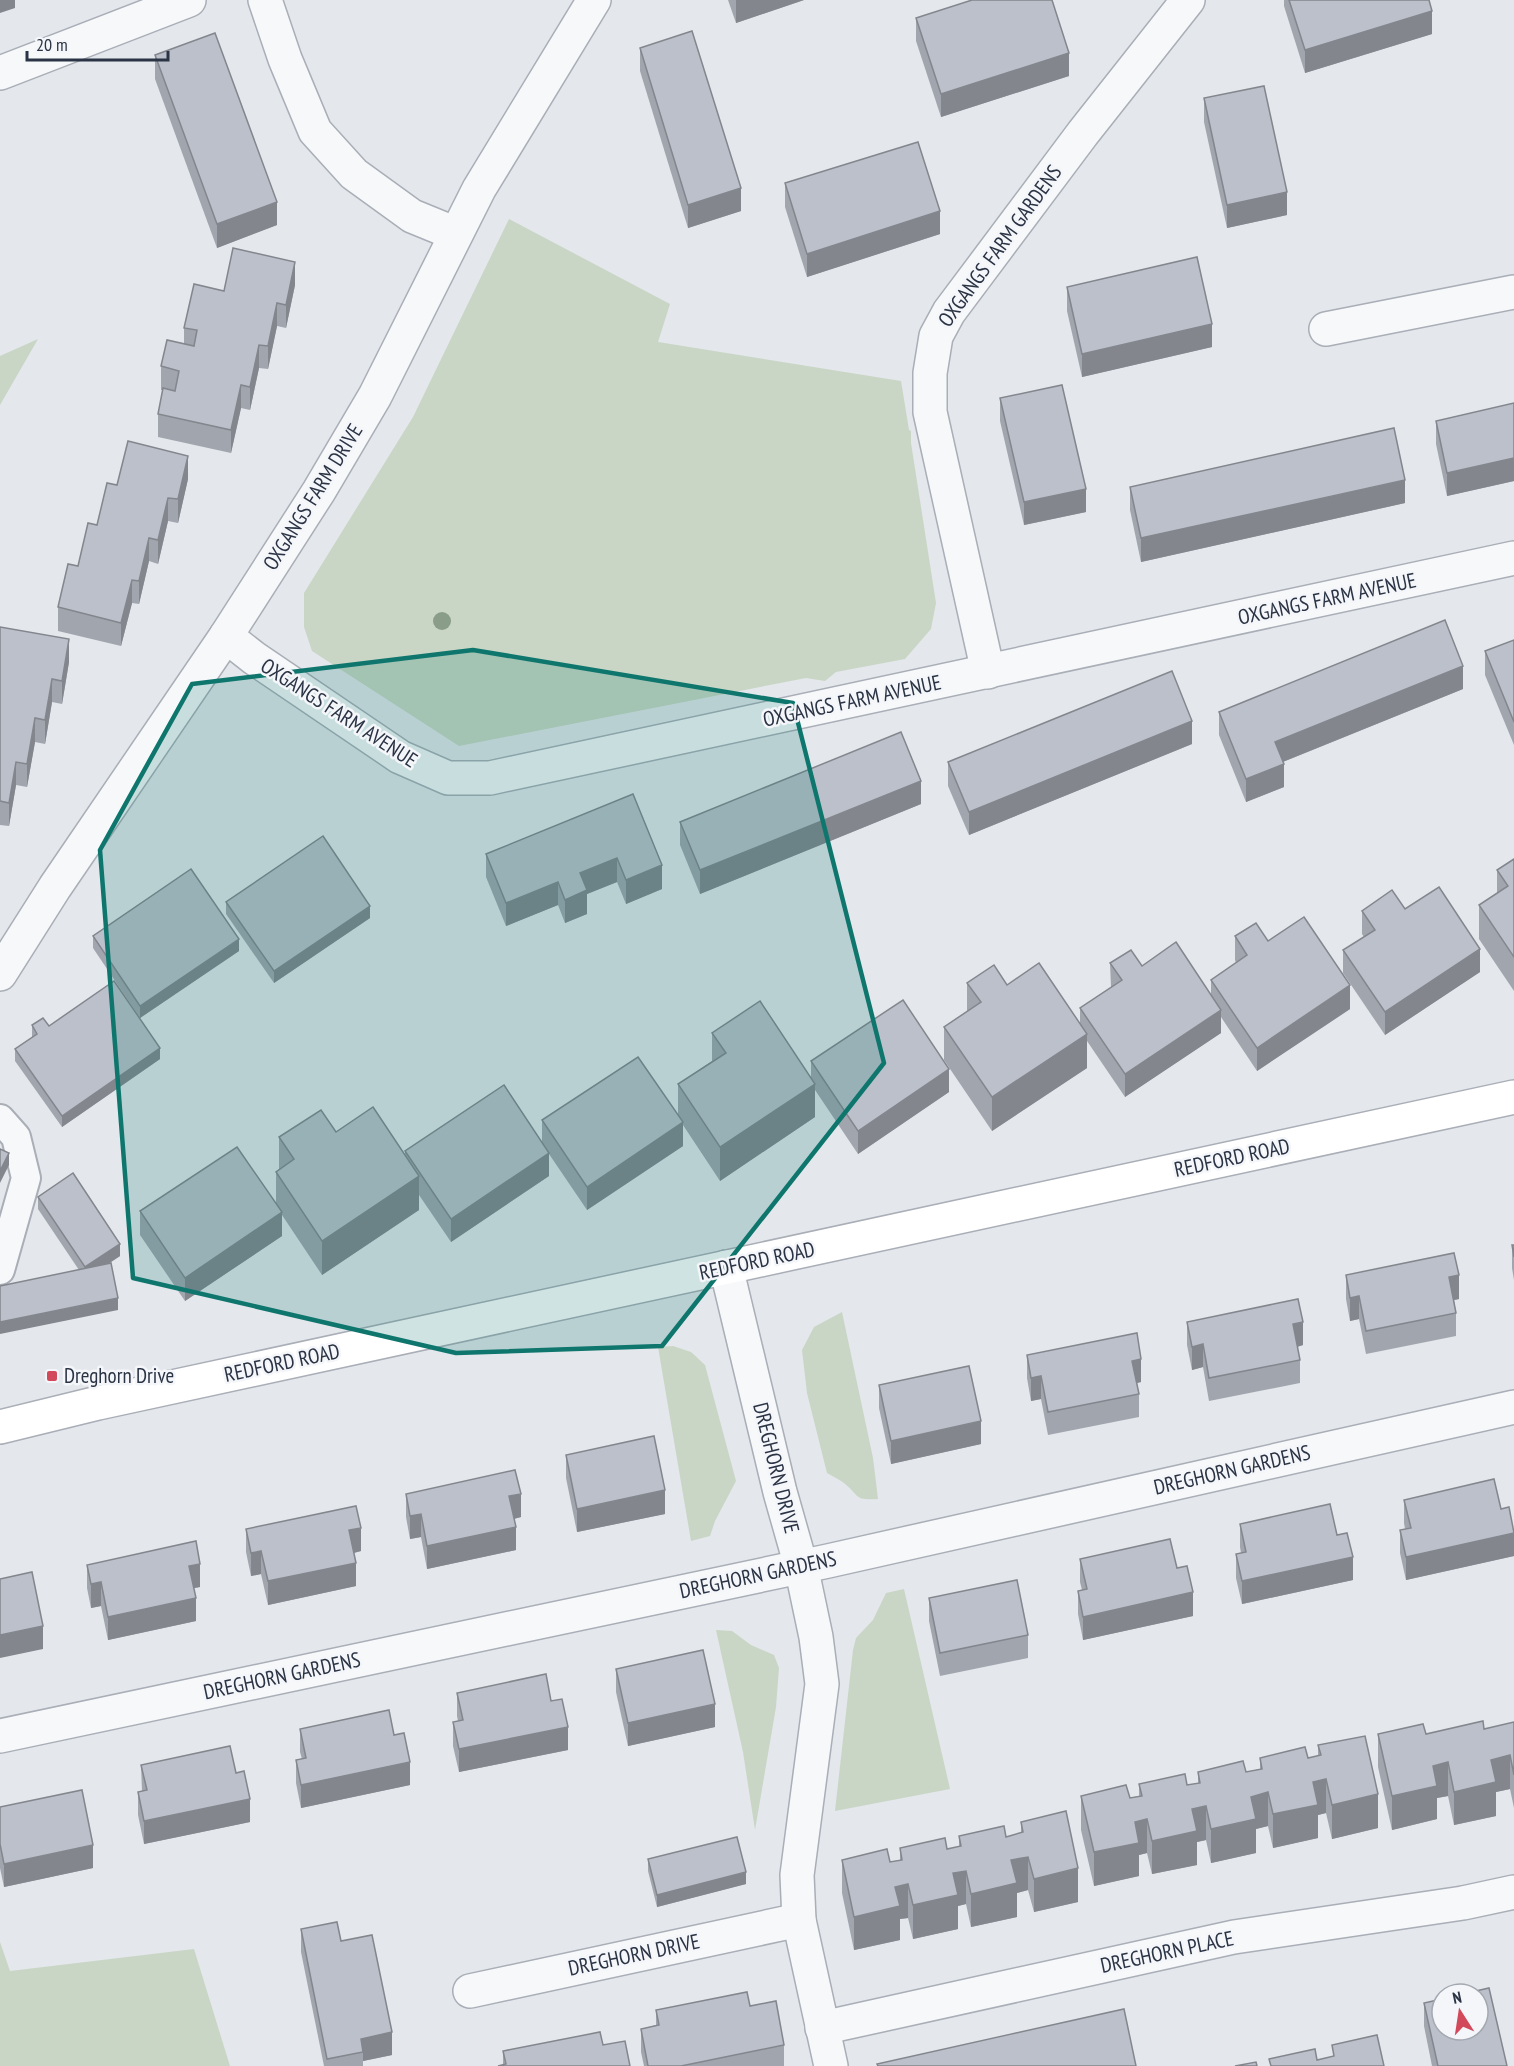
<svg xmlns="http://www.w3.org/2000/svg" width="1514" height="2066" viewBox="0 0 1514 2066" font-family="'PT Sans Narrow',sans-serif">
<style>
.green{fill:#c9d6c5}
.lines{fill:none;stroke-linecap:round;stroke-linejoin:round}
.service-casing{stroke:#a9aeb7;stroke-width:32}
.minor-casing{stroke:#a9aeb7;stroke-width:36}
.secondary-casing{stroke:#a9aeb7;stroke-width:36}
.service{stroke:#f7f8fa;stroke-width:28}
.minor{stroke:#f7f8fa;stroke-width:33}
.secondary{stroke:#fff;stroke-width:33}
.tree{fill:#899d89}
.wall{fill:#a1a5ae}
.shaded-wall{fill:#83868d}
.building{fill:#bbc0ca;stroke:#83868d;stroke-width:1.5}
.marked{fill:#0f766e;fill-opacity:0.2;stroke:#0f766e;stroke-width:4.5;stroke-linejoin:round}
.poi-dot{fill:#d1495b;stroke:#f4f6f9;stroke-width:2}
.labels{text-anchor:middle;stroke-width:5;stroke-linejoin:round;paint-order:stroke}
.street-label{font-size:21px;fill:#2b3445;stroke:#f4f6f9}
.poi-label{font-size:21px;fill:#2b3445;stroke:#f4f6f9;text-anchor:start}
</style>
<rect width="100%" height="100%" fill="#e4e7ec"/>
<g class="green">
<path d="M509,219l161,85 -12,38 243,39 8,49 2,1v12l25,160 -5,26 -26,30 -69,13 -11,9 -19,-3 -347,68 -147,-95 -8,-24v-34l109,-176z"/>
<path d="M38,339l-38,66v-49z"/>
<path d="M842,1312l31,146 5,41c-25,1 -17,-2 -34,-16 -5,-4 -12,-7 -17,-10l-20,-80 -5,-43 12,-23z"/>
<path d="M673,1346l18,6 14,13 31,116 -21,40 -5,15 -19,5 -33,-194z"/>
<path d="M904,1589l46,200 -115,22 18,-161 3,-12 17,-18 13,-27z"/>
<path d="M716,1630l16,1 19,14 23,10 5,13 -3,39 -21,123 -12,-78z"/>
<path d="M0,1942l10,29 184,-22 36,117h-230z"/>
</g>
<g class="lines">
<defs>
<path id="service" d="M0,1119l16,18 10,41 -26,92"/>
<g id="minor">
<path d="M265,0l20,59 30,72 39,43 58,42 44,18"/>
<path d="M0,73l189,-73"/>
<path d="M1326,329l188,-37"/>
<path d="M226,636l28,22 146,99 48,21h42l1024,-220"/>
<path d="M988,672l-58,-260v-39l6,-37 13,-24 134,-179 105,-133"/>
<path d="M0,974l55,-87 171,-251 93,-145 56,-95 104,-207 115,-189"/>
<path d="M726,1267l54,225 21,74 15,71 6,47 -25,191 2,45 32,146"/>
<path d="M0,1736l828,-175 686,-154"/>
<path d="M470,1991l329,-71"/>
<path d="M822,2028l412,-91 229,-34 51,-11"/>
</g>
<path id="secondary" d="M0,1427l98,-24 1416,-306"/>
</defs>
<use href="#service" class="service-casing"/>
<use href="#minor" class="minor-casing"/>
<use href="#secondary" class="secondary-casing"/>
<use href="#service" class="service"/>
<use href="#minor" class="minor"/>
<use href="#secondary" class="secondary"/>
</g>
<circle class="tree" cx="442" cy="621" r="9"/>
<g class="wall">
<path d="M728,0h76l-68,23z"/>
<path d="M1284,0h145l3,34 -127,39 -21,-67z"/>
<path d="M916,18l153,58 -128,41 -25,-76z"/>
<path d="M640,48l101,163 -53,17 -48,-157z"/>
<path d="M155,55l122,170 -60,23 -62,-169z"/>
<path d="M1204,98l83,117 -60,13 -23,-106z"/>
<path d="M785,183l155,51 -133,43 -22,-70z"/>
<path d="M295,285l-9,43 -9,-2 -9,43 -9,-1 -9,42 -9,-2 -10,45 -73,-16v-23l5,-24h-2v-24l23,-22v-16z"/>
<path d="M1067,287l145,60 -130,30 -15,-66z"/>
<path d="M1000,398l86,114 -62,13 -24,-104z"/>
<path d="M1514,403v78l-67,15 -11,-52v-23z"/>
<path d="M188,479l-10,44 -10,-2 -10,43 -9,-3 -10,43 -7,-1 -11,43 -63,-15v-24l59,-122z"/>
<path d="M1130,487l275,16 -264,59 -11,-52z"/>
<path d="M0,627l69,35 -7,42 -10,-2 -7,42 -10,-2 -8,45 -11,-2 -7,41 -9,-1z"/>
<path d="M1514,640v105l-29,-70v-24z"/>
<path d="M1463,689l-180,73 1,25 -38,15 -27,-67v-23z"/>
<path d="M1192,744l-223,91 -21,-49v-24z"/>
<path d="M633,794l29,95 -36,15 -9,-22 -30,12v20l-22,9 -7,-18 -52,21 -20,-49v-23z"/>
<path d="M921,804l-221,90 -20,-49v-23z"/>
<path d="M1514,859v132l-35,-52v-34l18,-12v-23z"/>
<path d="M226,902l144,16 -96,65 -48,-69z"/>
<path d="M1362,911l118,61 -95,63 -42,-62v-23l21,-13 -2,-3z"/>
<path d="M93,936l146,15 -99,67 -47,-70z"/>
<path d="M1235,936l33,5 82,68 -93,62 -36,-54v16l-96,64 -38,-56v27l-95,63 -48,-71v-33l23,-16v-28l40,2 73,39v-16l31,-21 -1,-24 32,3 69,29v-15l25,-17 -1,-3z"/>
<path d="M32,1025l17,1 111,33 -98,68 -47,-66v-12l17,-12z"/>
<path d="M712,1033l99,45v-17l138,31 -91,62 -43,-64v27l-95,64 -37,-56v21l-96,64 -38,-56v22l-98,66 -32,-47v15l-97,65 -40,-60v21l-97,65 -45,-66v-24l136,-7v-32l3,-2v-33l57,-5 69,23v-4l137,-8v-23l136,-4v-32l34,-23z"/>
<path d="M38,1197l82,59 -12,8 10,46 -39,-40 -41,-61z"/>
<path d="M1512,1245h2v35l-2,-12z"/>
<path d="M1346,1275l113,24 -5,1 2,13v23l-90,18 -7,-35 -9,2 -4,-22z"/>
<path d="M1187,1322l116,23 -6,2 3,13v23l-91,18 -6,-34 -11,3 -5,-25z"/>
<path d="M1027,1355l114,27 -4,1 2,11v23l-91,18 -7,-36 -10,2 -4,-23z"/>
<path d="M879,1385l102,59 -90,20 -12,-56z"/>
<path d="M566,1455l99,59 -88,18 -11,-54z"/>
<path d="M406,1494l115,23 -7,2 2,31 -89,19 -6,-32 -11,2 -4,-22z"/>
<path d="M1404,1500l97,9 13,22v25l-108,24 -6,-27v-23l5,-1 -1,-6z"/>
<path d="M1240,1524l97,11 16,45 -111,24 -6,-26v-24l5,-1 -1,-6z"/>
<path d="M246,1529l115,22 -7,2 2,33 -88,19 -7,-31 -10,2 -5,-24z"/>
<path d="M1080,1559l97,9 16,48 -110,24 -5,-26v-23l4,-1 -2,-8z"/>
<path d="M87,1565l113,22 -6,1 2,33 -88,19 -7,-34 -10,2 -4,-20z"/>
<path d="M929,1598l99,37v23l-88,18 -11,-55z"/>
<path d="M616,1669l99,58 -87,19 -12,-54z"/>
<path d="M457,1693l94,8 17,49 -109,22 -6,-26v-24l5,-1 -1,-5z"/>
<path d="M1514,1722v86l-4,-19 -14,3v24l-42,9 -6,-29 -11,2v21l-45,11 -14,-63v-33h48l58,-5z"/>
<path d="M300,1729l94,6 16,50 -109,23 -5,-25v-23l6,-1 -2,-7z"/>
<path d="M1318,1745l60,83 -46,11 -6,-26 -8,2v23l-45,10 -5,-22 -12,3v24l-45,10 -5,-23 -9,2v23l-45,9 -5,-21 -8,2v21l-45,10 -13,-56v-34l49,2 9,-2v-12l48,1 11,-2v-11h48l14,-3v-11h48l10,-2z"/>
<path d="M141,1765l95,8 14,49 -106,22 -6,-29v-23l4,-1z"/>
<path d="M0,1807l93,61 -89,19 -4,-19z"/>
<path d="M1021,1822l57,80 -44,10 -6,-22 -11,3v24l-46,10 -5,-23 -8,2v23l-45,10 -5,-21 -8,1v21l-46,10 -12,-57v-33l48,2 10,-2v-12l47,1 12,-2v-11l47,1 15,-4z"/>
<path d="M648,1859l98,25 -89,23 -9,-36z"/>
<path d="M301,1929l40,12 51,114 -29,6v5h-39l-23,-114z"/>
<path d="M1424,2003l83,63h-75l-8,-40z"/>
<path d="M750,2006l34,39v21h-140l-3,-14v-23l15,-4v-15z"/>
<path d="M600,2032l-97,33v-14z"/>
</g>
<g class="shaded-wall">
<path d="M0,0h15v8l-15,5z"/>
<path d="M736,0h68l-68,23z"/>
<path d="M1432,11v23l-127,39v-23z"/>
<path d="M1069,53v23l-128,41v-23z"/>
<path d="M741,188v23l-53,17v-23z"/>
<path d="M1287,192v23l-60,13v-23z"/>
<path d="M277,202v23l-60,23v-24z"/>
<path d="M940,211v23l-133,43v-23z"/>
<path d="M295,262v23l-9,43v-23z"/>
<path d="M277,303v23l-9,43v-23z"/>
<path d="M1212,324v23l-130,30v-23z"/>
<path d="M259,345v23l-9,42v-23z"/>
<path d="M241,385v23l-10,45v-23z"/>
<path d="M188,456v23l-10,44v-24z"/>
<path d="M1514,458v23l-67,15v-23z"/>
<path d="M1405,480v23l-264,59v-24z"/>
<path d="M1086,489v23l-62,13v-23z"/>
<path d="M168,498v23l-10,43v-24z"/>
<path d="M149,538v23l-10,43v-23z"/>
<path d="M132,580v23l-11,43v-23z"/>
<path d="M69,639v23l-7,42v-23z"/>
<path d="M1463,666v23l-188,76v-23z"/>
<path d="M52,679v23l-7,42v-24z"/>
<path d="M35,718v24l-8,45v-23z"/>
<path d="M1192,721v23l-223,91v-23z"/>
<path d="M16,762v23l-7,41v-23z"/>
<path d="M1284,764v23l-38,15v-23z"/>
<path d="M921,781v23l-221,90v-24z"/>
<path d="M617,858v24l-30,12v20l-22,9v-23l15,-27z"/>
<path d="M662,865v24l-36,15v-24z"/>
<path d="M558,882v23l-52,21v-23z"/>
<path d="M370,906v12l-96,65v-12z"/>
<path d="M239,939v12l-99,67v-12z"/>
<path d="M1480,949v23l-95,63v-23z"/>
<path d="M1350,985v24l-93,62v-23z"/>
<path d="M1221,1010v23l-96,64v-23z"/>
<path d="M1087,1034v34l-95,63v-34z"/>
<path d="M160,1048v11l-98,68v-11z"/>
<path d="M949,1069v23l-91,62v-23z"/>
<path d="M815,1084v33l-95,64v-34z"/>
<path d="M683,1122v24l-96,64v-23z"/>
<path d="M9,1153v12l-9,18v-12z"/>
<path d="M549,1153v23l-98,66v-23z"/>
<path d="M419,1176v34l-97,65v-34z"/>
<path d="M282,1212v24l-97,65v-23z"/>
<path d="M120,1244v12l-35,23v-12z"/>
<path d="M1459,1275v24l-10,2v-24z"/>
<path d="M1359,1296v23l-9,2v-23z"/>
<path d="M118,1298v12l-118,24v-12z"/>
<path d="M1303,1322v23l-10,3v-24z"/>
<path d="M1203,1344v23l-11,3v-23z"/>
<path d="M1141,1359v23l-9,2v-23z"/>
<path d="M1041,1376v23l-10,2v-23z"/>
<path d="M981,1421v23l-90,20v-23z"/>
<path d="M665,1490v24l-88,18v-23z"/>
<path d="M521,1494v23l-12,3v-24z"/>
<path d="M421,1514v23l-11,2v-23z"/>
<path d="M516,1527v23l-89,19v-23z"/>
<path d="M361,1528v23l-12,3v-24z"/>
<path d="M1514,1533v23l-108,24v-23z"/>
<path d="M261,1551v23l-10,2v-23z"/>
<path d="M1353,1557v23l-111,24v-23z"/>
<path d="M356,1563v23l-88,19v-24z"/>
<path d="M200,1564v23l-11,2v-23z"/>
<path d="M101,1582v24l-10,2v-24z"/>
<path d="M1193,1592v24l-110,24v-23z"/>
<path d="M196,1598v23l-88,19v-23z"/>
<path d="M43,1626v23l-43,9v-23z"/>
<path d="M715,1704v23l-87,19v-23z"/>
<path d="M568,1727v23l-109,22v-23z"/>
<path d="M1510,1755v34l-14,3v24l-42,9v-33l37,-32z"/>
<path d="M410,1762v23l-109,23v-23z"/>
<path d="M1448,1762v34l-11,2v21l-45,11v-34l41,-30z"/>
<path d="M1326,1779v34l-8,2v23l-45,10v-34l40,-32z"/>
<path d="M1268,1792v34l-12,3v24l-45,10v-34l40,-32z"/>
<path d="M1378,1794v34l-46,11v-34z"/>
<path d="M250,1799v23l-106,22v-23z"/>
<path d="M1206,1806v34l-9,2v23l-45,9v-33l40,-32z"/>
<path d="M1147,1819v34l-8,2v21l-45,10v-34l41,-30z"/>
<path d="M93,1845v23l-89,19v-23z"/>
<path d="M1028,1857v33l-11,3v24l-46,10v-33l40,-34z"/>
<path d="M1078,1868v34l-44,10v-33z"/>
<path d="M966,1871v33l-8,2v23l-45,10v-34l40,-32z"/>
<path d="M746,1872v12l-89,23v-12z"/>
<path d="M908,1884v34l-8,1v21l-46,10v-33l41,-30z"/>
<path d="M392,2032v23l-29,6v-9l-2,-13z"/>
</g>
<g class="building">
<path d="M972,0h80l17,53 -128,41 -25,-76z"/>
<path d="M1289,0h140l3,11 -127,39z"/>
<path d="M692,31l49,157 -53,17 -48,-157z"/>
<path d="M215,33l62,169 -60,22 -62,-169z"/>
<path d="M1264,86l23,106 -60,13 -23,-107z"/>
<path d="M918,142l22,69 -133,43 -22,-71z"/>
<path d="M233,248l62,14 -9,43 -9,-2 -9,43 -9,-1 -9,42 -9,-2 -10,45 -73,-16 5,-26 12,3 4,-20 -18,-5 6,-26 27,6 3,-16 -13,-2 10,-44 30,7z"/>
<path d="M1197,257l15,67 -130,30 -15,-67z"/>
<path d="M1062,385l24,104 -62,13 -24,-104z"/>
<path d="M1514,403v55l-67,15 -11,-52z"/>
<path d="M1394,428l11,52 -264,58 -11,-51z"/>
<path d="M128,441l60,15 -10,43 -10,-1 -10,42 -9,-2 -10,43 -7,-1 -11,43 -63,-16 10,-43 10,2 10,-43 9,2 10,-42 10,2z"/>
<path d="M1445,620l18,46 -188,76 9,22 -38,15 -27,-67z"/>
<path d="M0,627l69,12 -7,42 -10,-2 -7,41 -10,-2 -8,46 -11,-2 -7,41 -9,-2z"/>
<path d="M1514,640v82l-29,-71z"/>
<path d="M1172,671l20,50 -223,91 -21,-50z"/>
<path d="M901,732l20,49 -221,89 -20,-48z"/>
<path d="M633,794l29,71 -36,15 -9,-22 -37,15 7,17 -22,10 -7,-18 -52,21 -20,-49z"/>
<path d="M323,836l47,70 -96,65 -48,-69z"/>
<path d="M1514,859v98l-35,-52 29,-19 -11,-16z"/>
<path d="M191,869l48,70 -99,67 -47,-70z"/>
<path d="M1439,887l41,62 -95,63 -42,-62 32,-20 -13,-19 30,-21 13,19z"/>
<path d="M1304,917l46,68 -93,63 -46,-68 36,-25 -12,-19 21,-13 12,18z"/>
<path d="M1176,942l45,68 -96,64 -45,-66 42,-28 -12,-17 21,-13 11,16z"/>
<path d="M1039,963l48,71 -95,63 -48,-70 37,-25 -14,-19 27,-18 13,20z"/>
<path d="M114,981l46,67 -98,68 -47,-67 22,-15 -5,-9 11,-7 6,8z"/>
<path d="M903,1000l46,69 -91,62 -47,-70z"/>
<path d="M760,1001l55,83 -95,63 -42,-63 48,-31 -14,-20z"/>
<path d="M638,1057l45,65 -96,65 -45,-67z"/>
<path d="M504,1085l45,68 -98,66 -46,-68z"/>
<path d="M373,1107l46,69 -97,65 -46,-69 18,-13 -15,-22 42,-27 15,22z"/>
<path d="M237,1147l45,65 -97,66 -45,-67z"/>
<path d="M0,1149l9,4 -9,18z"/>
<path d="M73,1173l47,71 -35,23 -47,-70z"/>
<path d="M1512,1245h2v12z"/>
<path d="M1454,1253l5,22 -10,2 7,36 -90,18 -7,-35 -9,2 -4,-23z"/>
<path d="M111,1263l7,35 -118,24v-36z"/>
<path d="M1298,1299l5,23 -10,2 7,36 -91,18 -6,-34 -11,3 -5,-25z"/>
<path d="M1137,1333l4,26 -9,2 7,33 -91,18 -7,-36 -10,2 -4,-23z"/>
<path d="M969,1366l12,55 -90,20 -12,-56z"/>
<path d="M654,1436l11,54 -88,19 -11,-54z"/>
<path d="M515,1470l6,24 -12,2 7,31 -89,19 -6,-32 -11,2 -4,-22z"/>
<path d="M1494,1479l7,30 8,-2 5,26 -108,24 -6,-27 11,-2 -7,-28z"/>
<path d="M1330,1504l7,31 10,-2 6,24 -111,24 -6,-27 10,-2 -6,-28z"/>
<path d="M356,1506l5,22 -12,2 7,33 -88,18 -7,-30 -10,2 -5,-24z"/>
<path d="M1170,1539l7,29 10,-2 6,26 -110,25 -5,-26 9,-2 -7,-30z"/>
<path d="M196,1541l4,23 -11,2 7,32 -88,19 -7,-35 -10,2 -4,-19z"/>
<path d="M32,1572l11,54 -43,9v-56z"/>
<path d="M1017,1580l11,55 -88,18 -11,-55z"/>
<path d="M703,1650l12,54 -87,19 -12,-54z"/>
<path d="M546,1674l5,27 11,-2 6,28 -109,22 -6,-27 10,-2 -6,-27z"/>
<path d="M389,1710l5,25 10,-2 6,29 -109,23 -5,-25 10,-2 -6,-29z"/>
<path d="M1483,1721l1,8 30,-7v53l-4,-20 -19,5 5,22 -42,10 -6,-30 -15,4 4,20 -45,10 -14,-62 45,-10 3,10z"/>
<path d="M1365,1736l13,58 -46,11 -6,-26 -13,3 5,23 -45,9 -5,-22 -17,5 5,22 -45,10 -5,-23 -14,3 5,22 -45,10 -5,-22 -12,3 4,21 -45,9 -13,-56 45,-11 4,13 12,-2 -3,-12 46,-10 2,11 13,-2 -2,-11 45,-11 3,11 16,-3 -2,-11 45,-11 3,11 13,-3 -3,-10z"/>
<path d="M230,1746l6,27 8,-2 6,28 -106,22 -6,-29 9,-2 -6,-25z"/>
<path d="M82,1790l11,55 -89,19 -4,-20v-37z"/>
<path d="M1066,1811l12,57 -44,11 -6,-22 -17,3 6,23 -46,11 -5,-23 -13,2 5,22 -45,10 -5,-21 -13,3 5,19 -46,11 -12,-57 45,-11 3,13 12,-2 -2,-12 45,-10 2,11 14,-3 -2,-10 45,-10 2,11 17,-5 -2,-10z"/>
<path d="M737,1837l9,35 -89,23 -9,-36z"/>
<path d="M337,1922l4,19 31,-6 20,97 -31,7 2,13 -36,7 -26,-130z"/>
<path d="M1489,1988l18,78h-69l-14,-63 18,-4v31h36v-36h-15z"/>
<path d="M747,1992l3,14 26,-5 8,44 -103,21h-33l-7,-37 18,-4 -3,-15z"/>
<path d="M1124,2009l12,57h-258l-1,-2z"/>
<path d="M600,2032l3,13 22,-4 5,25h-132l8,-2 -3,-13z"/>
<path d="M1377,2035l7,31h-113l-2,-7 46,-10 2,11 17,-4 -2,-11z"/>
<path d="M1256,2062l1,4h-22z"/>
</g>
<path class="marked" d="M473,650l320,53 91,360 -222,283 -206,7 -323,-75 -33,-428 92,-166z"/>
<rect class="poi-dot" x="46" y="1370" width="12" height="12" rx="3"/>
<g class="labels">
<g class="street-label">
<text transform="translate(1000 246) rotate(-54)" y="7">OXGANGS FARM GARDENS</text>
<text transform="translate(313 497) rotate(-58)" y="7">OXGANGS FARM DRIVE</text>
<text transform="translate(1327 599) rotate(-12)" y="7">OXGANGS FARM AVENUE</text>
<text transform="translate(852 701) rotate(-12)" y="7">OXGANGS FARM AVENUE</text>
<text transform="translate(339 713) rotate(33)" y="7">OXGANGS FARM AVENUE</text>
<text transform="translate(1232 1158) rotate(-12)" y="7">REDFORD ROAD</text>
<text transform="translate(757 1261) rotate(-12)" y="7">REDFORD ROAD</text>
<text transform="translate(282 1363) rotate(-12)" y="7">REDFORD ROAD</text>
<text transform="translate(776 1468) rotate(76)" y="7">DREGHORN DRIVE</text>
<text transform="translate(1232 1470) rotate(-13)" y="7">DREGHORN GARDENS</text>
<text transform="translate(758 1575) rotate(-12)" y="7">DREGHORN GARDENS</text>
<text transform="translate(282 1676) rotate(-12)" y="7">DREGHORN GARDENS</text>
<text transform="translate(1167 1952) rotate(-12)" y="7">DREGHORN PLACE</text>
<text transform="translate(634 1955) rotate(-12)" y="7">DREGHORN DRIVE</text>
</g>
<g class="poi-label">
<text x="64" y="1383">Dreghorn Drive</text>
</g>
</g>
<g transform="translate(1460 2012) rotate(348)"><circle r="28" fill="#f4f6f9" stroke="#a4a8b1" stroke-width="1.5"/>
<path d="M0-4.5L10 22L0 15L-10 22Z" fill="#d1495b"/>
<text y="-9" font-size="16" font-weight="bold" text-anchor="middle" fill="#2b3445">N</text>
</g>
<path d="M27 51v9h141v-9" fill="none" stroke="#2b3445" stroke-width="3"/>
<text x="36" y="51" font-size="18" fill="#2b3445" stroke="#f4f6f9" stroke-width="4.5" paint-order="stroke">20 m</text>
</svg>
